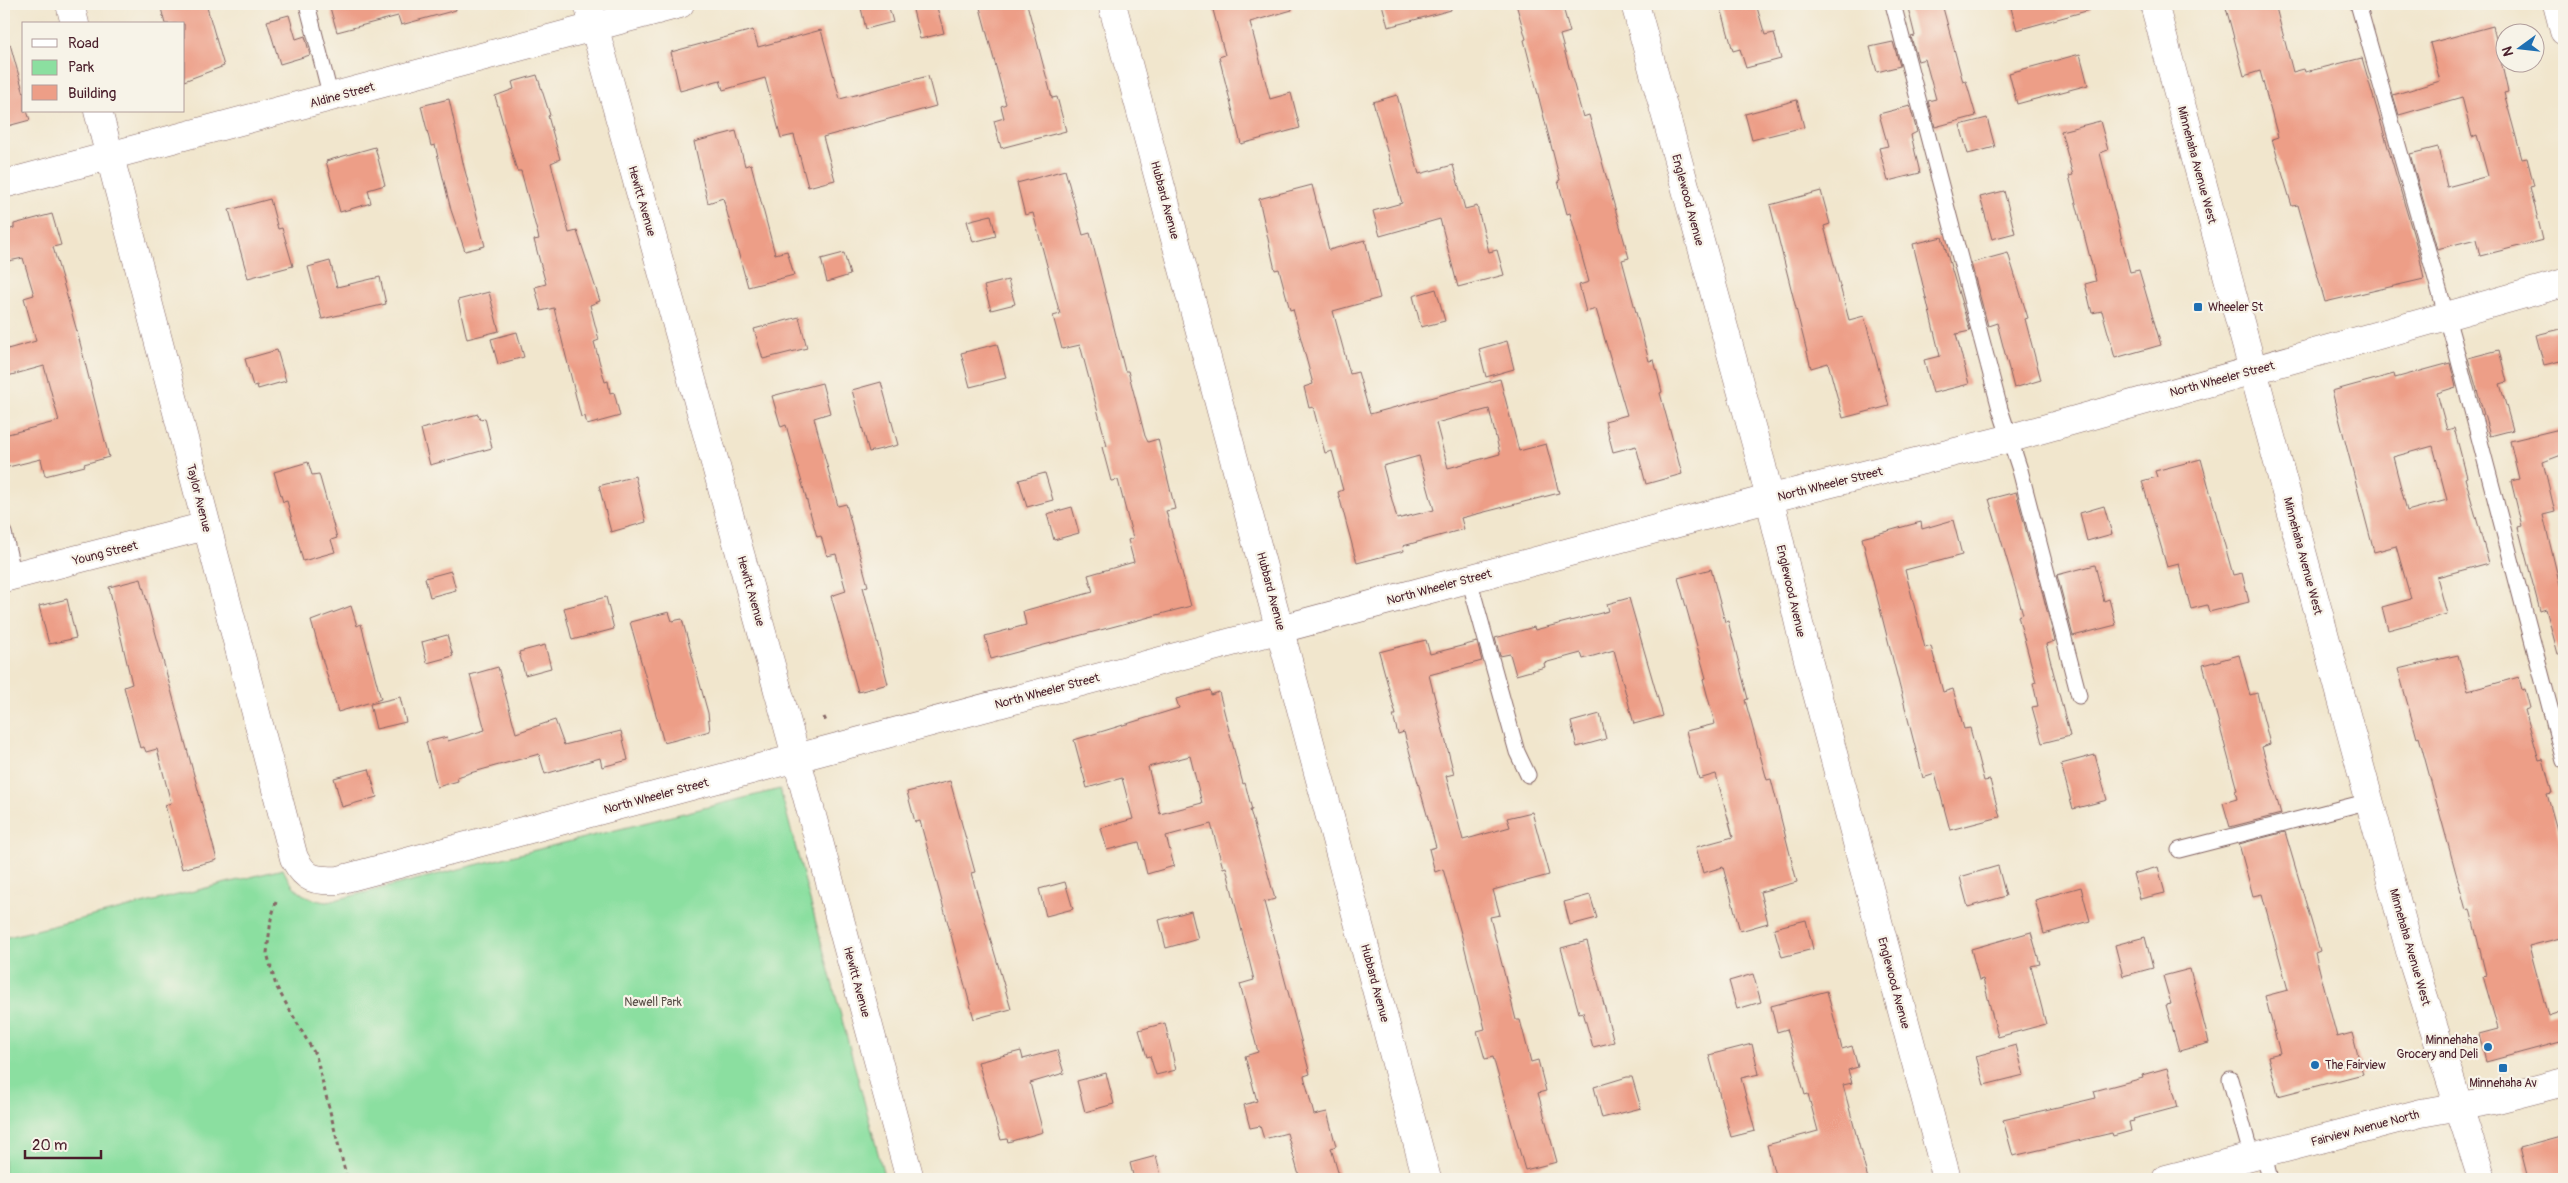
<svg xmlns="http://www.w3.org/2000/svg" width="2568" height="1183" viewBox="0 0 2568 1183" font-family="Pangolin,sans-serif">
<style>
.green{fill:#8bdfa0;stroke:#6a7f66}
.building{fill:#ed9e87;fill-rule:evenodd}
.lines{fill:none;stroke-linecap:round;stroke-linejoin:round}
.service-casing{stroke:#846564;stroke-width:17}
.minor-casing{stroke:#846564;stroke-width:29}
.tertiary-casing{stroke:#846564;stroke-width:29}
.path{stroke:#846564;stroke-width:3;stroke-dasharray:4 4;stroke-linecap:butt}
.service{stroke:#fff;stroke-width:15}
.minor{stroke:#fff;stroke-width:28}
.tertiary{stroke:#fff;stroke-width:28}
.poi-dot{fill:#1f6fb2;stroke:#f7f3e8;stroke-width:2}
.labels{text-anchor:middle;stroke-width:4.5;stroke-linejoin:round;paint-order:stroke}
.street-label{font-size:12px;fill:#4a1f2b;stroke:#f7f3e8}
.poi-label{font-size:12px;fill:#4a1f2b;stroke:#f7f3e8;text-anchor:start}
.park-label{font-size:12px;fill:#5a4f48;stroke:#f7f3e8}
</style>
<rect width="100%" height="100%" fill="#f7f3e8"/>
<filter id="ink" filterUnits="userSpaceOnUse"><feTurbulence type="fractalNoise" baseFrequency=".02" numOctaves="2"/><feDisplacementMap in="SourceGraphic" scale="10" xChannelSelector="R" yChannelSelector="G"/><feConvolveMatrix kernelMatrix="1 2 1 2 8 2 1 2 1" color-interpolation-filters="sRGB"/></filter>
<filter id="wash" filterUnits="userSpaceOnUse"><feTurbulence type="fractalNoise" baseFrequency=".0096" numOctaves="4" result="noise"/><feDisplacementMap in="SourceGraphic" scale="20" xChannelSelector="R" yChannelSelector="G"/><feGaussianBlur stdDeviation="1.12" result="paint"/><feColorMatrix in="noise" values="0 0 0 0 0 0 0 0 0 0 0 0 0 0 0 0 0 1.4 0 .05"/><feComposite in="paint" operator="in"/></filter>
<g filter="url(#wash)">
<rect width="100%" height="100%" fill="#f1e6cd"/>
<path class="green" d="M780,789l105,390h-881v-241l279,-69c9,20 22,31 44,33z"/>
<g id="blocks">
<g class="building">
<path d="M160,4h46l18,62 -40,15v-57h-19z"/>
<path d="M329,4h126l1,6 -55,15 -3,-9 -61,16z"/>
<path d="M860,4h28l5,18 -27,7z"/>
<path d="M936,4l8,29 -24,6 -7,-29z"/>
<path d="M979,4h48l25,94 5,-1 9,34 -65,17 -7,-27 10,-3 -3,-12 5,-2z"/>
<path d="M1238,4h53l1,6 -42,12 20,77 21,-6 9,35 -59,16 -22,-87 6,-2 -12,-45z"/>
<path d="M1382,4h68l1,6 -63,17z"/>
<path d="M1516,4h46l8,28 -10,3 23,82 6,-2 31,111 9,32 -7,2 27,101 5,-1 8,32 -2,1 22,81 -36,10 -10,-38 -23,6 -8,-31 22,-6 -31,-106 -10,3 -7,-27 10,-3 -19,-69 -3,1 -9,-33 2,-1 -36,-140 2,-1z"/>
<path d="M1720,4h36l9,31 9,-2 7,26 -35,9 -6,-19 -7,2z"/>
<path d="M1907,4h35l21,78 3,-1 10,35 -41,11 -7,-26 8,-2 -11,-40 -7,2 -7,-24 4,-1z"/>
<path d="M2027,4h62l1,6 -73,20 -6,-22z"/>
<path d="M2225,4h50l18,68 11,-3 1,3 57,-14 57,196 5,25 -99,23 -27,-97 -6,1 -20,-67 6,-2 -18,-66 -16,5z"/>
<path d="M289,15l7,24 9,-3 5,19 -30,9 -13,-43z"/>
<path d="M2493,26l15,66 -4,1 18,66 5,-1 7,28 -4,1 13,53 -63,16 -4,-17 -39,10 -27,-95 28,-7 9,40 41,-11 -11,-41 -5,2 -10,-40 -63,18 -6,-20 47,-14 -10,-38z"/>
<path d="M753,30l5,17 63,-17 19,69 88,-23 8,30 -113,31 12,43 -27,7 -14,-52 -13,3 -16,-60 -42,12 -3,-10 -40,11 -9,-39z"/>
<path d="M1893,42l7,24 -23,6 -7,-25z"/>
<path d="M10,44l14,50v17h3l3,9 -26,7v-82z"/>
<path d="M2080,54l8,31 -71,19 -8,-31z"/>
<path d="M537,75l13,40 -2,1 12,43 -9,4 18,70 8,-2 23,70 -10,4 9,35 -5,2 11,40 3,-1 2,12 4,-1 6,24 -33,9 -2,-9 -4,1 -27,-109 -13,3 -6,-24 11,-3 -12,-44 5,-1 -18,-68h-4l-22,-75 19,-7 -2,-7z"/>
<path d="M1397,95l22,79 34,-9 12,44 12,-3 12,46 8,-2 7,25 -46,12 -18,-68 -60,17 -7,-25 29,-8 -29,-101z"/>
<path d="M449,99l15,68 21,79 -20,5 -14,-41 -16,-65 -4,1 -10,-40z"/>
<path d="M1797,100l7,27 -52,13 -7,-26z"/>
<path d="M1910,106l7,26 -6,3 9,38 -32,8 -9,-33 9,-2 -9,-32z"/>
<path d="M1987,118l8,29 -27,7 -8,-29z"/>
<path d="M2100,121l8,29 -8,3 30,119 9,-2 22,75 -46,13 -13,-47 -10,2 -7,-29 11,-3 -27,-105 4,-1 -12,-44z"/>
<path d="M736,131l9,35 6,-2 24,90 12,-3 7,24 -46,12 -25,-89 -15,5 -14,-61z"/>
<path d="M375,147l10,38 -17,5 3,13 -31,9 -14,-51z"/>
<path d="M1065,170l18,65 7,-2 35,138h3l17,65 3,6 10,-3 17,70 -9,2 25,95 -200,53 -6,-23 41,-11 -3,-14 70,-19 -5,-17 46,-13 -6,-22 5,-2 -15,-58 -7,1 -9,-34 5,-1 -27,-101 -18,4 -9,-33 7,-2 -27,-101 -8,2 -8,-32z"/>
<path d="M1312,185l17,65 36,-10 15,58 -47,13 17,63 8,-2 12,42 130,-35 19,72 27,-7 13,49 -98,25 3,11 -61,17 1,5 -47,12 -19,-71 5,-2 -11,-39 -7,2 -12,-46 -4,1 -5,-21 9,-3 -20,-75 -3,1 -11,-41 -4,1 -16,-71zM1489,409l11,45 -52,14 -12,-45zM1419,456l15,54 -37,9 -14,-53z"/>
<path d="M1821,191l9,33 -6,2 25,94 15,-4 25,90 -46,12 -15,-55 -17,5 -41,-163z"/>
<path d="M2004,191l11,42 -23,6 -12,-42z"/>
<path d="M270,199l8,30 4,-1 11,38 -45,12 -19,-68z"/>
<path d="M52,214l9,31 -8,2 25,88 31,122 -25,7 1,2 -40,10 -4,-17 -37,9v-33l55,-14 -15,-55 -40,11v-27l32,-9 -12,-43 10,-3 -11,-37 -19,4v-31l10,-3v-4z"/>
<path d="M991,215l5,21 -23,6 -6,-21z"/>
<path d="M1942,237l28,94 -14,3 13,50 -36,9 -9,-33 16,-4 -27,-112z"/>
<path d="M844,253l6,22 -23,7 -6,-23z"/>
<path d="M2008,253l20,65 -3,1 16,61 -27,8 -17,-65 -9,3 -17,-63z"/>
<path d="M330,261l7,26 43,-10 6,27 -64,15 -14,-52z"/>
<path d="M1008,280l7,24 -24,6 -7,-24z"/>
<path d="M1436,289l9,32 -24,6 -8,-31z"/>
<path d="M489,292l10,39 -32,8 -9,-39z"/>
<path d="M799,317l8,31 -44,11 -9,-30z"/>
<path d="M2561,329l3,11v20l-20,5 -8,-30z"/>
<path d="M517,332l7,25 -26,7 -7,-25z"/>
<path d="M1507,341l7,28 -28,8 -7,-28z"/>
<path d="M997,344l9,34 -36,9 -9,-34z"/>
<path d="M277,350l9,31 -28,8 -1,-4 -4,1 -8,-27z"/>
<path d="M2499,350l8,32 -7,2 13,46 -23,6 -22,-78z"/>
<path d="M2450,363l6,24 -19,6 10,37 7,-2 13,49 -2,1 24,85 -52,14 10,37 -59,16 -6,-23 29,-8 -15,-53 -22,6 -42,-161 62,-17 1,4zM2433,446l14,54 -40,11 -14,-54z"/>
<path d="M881,382l17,63 -29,7 -17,-62z"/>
<path d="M822,383l8,30 -16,5 24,88 8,-2 22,82 -5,1 25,97 -30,8 -27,-96 15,-5 -10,-37 -9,2 -6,-20 -4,1 -31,-112 -5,2 -9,-31z"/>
<path d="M478,414l2,5 5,-1 7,30 -62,17 -9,-36z"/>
<path d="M2564,428v26l-21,8 12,50 -12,3 21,87v52h-6l-12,-45 -6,2 -22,-84 4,-1 -11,-45 8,-2 -9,-38z"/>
<path d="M2201,459l32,116 9,-2 7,29 -40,10 -2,-7 -16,4 -12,-45 -12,3 -25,-86 15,-4 -2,-6z"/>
<path d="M308,462l4,13 7,-1 18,64 -6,2 4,12 -32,9 -16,-60 -4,1 -9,-30z"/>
<path d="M1045,473l8,27 -26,7 -8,-27z"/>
<path d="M635,476l11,46 -35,10 -12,-46z"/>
<path d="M2016,492l39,149 -9,3 24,92 -28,7 -10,-36 6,-1 -5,-23 3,-1 -18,-66 5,-2 -34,-115z"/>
<path d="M2104,506l8,28 -25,7 -7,-28z"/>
<path d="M1072,507l7,26 -25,7 -7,-26z"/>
<path d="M1953,520l9,35 -57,15 20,78 6,-2 12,46 10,-3 11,40 6,-1 14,53 6,-1 10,37 -50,13 -15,-56 -12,4 -61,-240 59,-16 1,7z"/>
<path d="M2095,565l9,36 5,-2 7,26 -43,11 -16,-61z"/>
<path d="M1711,569l14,53 3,-1 20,78 -3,1 22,80 4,-1 26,103 -37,10 8,31 -28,8 -17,-64 -20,6 -7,-26 37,-10 -17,-63 -17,5 -13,-48 29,-7 -12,-45 3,-1 -28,-100z"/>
<path d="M451,571l5,19 -26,7 -5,-19z"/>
<path d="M141,579l76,281 -35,9 -17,-64 6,-2 -14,-54 -11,3 -2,-5 -4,1 -16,-61 8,-3 -23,-97z"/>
<path d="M606,597l8,32 -42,11 -8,-32z"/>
<path d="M1629,598l34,118 -29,8 -20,-74 -31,9 -2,-6 -37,10 1,4 -29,8 -6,-21 -10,2 -5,-18 39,-11 1,3 74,-19 -2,-7z"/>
<path d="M67,599l9,39 -27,6 -10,-38z"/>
<path d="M351,606l6,20 4,-2 20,75 -43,13 -27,-91z"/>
<path d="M669,612l3,9 10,-2 26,94 2,18 -46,12 -34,-121z"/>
<path d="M447,635l6,21 -26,7 -5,-21z"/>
<path d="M1426,640l4,14 47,-12 5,19 -53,14 25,99 -8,2 17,64 47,-13 -3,-9 25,-6 17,63 -56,15 7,25 -10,2 26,103h4l11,42 7,-2 8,31 -8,2 19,69 -32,8 -32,-113 -8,2 -8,-28 8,-2 -23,-92 -19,-68 -8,3 -6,-23 7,-2 -32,-115 -6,2 -5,-19h3l-17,-63z"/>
<path d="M545,645l6,23 -26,7 -6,-23z"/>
<path d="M2239,655l11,40 7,-2 13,51 -8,3 19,67 -51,13 -7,-24 14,-4 -2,-8 2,-1 -34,-125z"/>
<path d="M2458,655l10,36 51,-14 3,13 3,-1 5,19 -5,2 14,50 4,-1 9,34 -5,1 17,61v82l-35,9 19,70 12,-4 4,17v12l-78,21 -7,-28 19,-5 -15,-53 3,-1 -16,-66 -4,1 -47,-173 -2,1 -19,-69z"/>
<path d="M498,667l18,66 39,-13 9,25 57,-14 7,29 -26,7 -2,-9 -55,16 -6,-20 -69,19 -13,4 1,4 -21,6 -11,-45 21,-5 1,4 37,-11 -15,-55z"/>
<path d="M1210,690l1,5 8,-3 24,92 2,-1 7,27h-2l25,89 -11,3 46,172 -6,2 10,39 13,-3 9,34 -5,2 9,31h-40l-13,-46 -23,6 -4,-13 -10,2 -6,-23 13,-4 -12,-45 13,-4 -18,-68 14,-4 -28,-113 -3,1 -12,-44 -45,12 8,30 -27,8 -8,-32 -32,8 -6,-22 32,-9 -11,-41 -35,10 -13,-48 105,-32 -3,-9zM1190,756l12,47 -42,11 -12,-47z"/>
<path d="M400,697l6,25 -30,7 -6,-25z"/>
<path d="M1600,714l6,25 -29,8 -6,-25z"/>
<path d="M2095,755l12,45 -34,9 -12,-45z"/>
<path d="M369,769l8,28 -35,10 -8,-29z"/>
<path d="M950,781l25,91 -4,1 40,136 -37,10 -54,-198 -5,1 -8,-30z"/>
<path d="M2285,832l35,119 -5,2 22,84 15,-4 11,41 -85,22 -10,-40 12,-3 -15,-57 23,-6 -26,-96 -9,2 -14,-52z"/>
<path d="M1998,866l8,30 -38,11 -8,-30z"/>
<path d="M2158,867l7,26 -25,6 -7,-25z"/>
<path d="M1065,882l8,27 -27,7 -7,-27z"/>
<path d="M2081,887l9,34 -46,13 -9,-34z"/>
<path d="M1590,895l7,23 -27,7 -6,-23z"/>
<path d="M1191,911l7,28 -32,9 -7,-28z"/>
<path d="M1806,920l7,29 -31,8 -8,-29z"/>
<path d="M2031,932l9,32 -9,2 15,58 -48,13 -15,-58 -4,1 -8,-31z"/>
<path d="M2145,937l8,31 -30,8 -8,-31z"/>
<path d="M1587,941l27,101 -21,5 -10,-35 -4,1 -18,-65z"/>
<path d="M2190,969l19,74 -30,8 -13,-46 5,-1 -8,-28z"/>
<path d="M1753,974l8,28 -24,7 -8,-28z"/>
<path d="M1827,991l15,58 10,-3 6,21 -10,3 4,13 -9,2 25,94h-92l-9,-34 51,-14 -10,-37 -3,1 -18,-66 -10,3 -6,-26z"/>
<path d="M1165,1023l11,47 -20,5 -6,-19 -3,1 -8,-27z"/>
<path d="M1752,1044l7,30 -18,4 14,53 -24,6 -22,-82z"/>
<path d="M2016,1045l8,30 -40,10 -8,-29z"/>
<path d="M1057,1050l7,23 -34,10 13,49 -35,10 -1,-3 -6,1 -23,-78 43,-11 2,8z"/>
<path d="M2167,1068l11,39 -45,12 1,2 -5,1 2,9 -18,5 -1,-3 -99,23 -10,-36 93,-22 -2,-7 49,-13 -1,-3z"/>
<path d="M1106,1073l8,31 -29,8 -8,-31z"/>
<path d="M1627,1077h5l9,31 -39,10 -8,-31z"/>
<path d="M2564,1135v44h-36l-8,-32z"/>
<path d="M1156,1156l6,23h-28l-4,-16z"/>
</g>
</g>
</g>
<g filter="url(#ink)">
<use href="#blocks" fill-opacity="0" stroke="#846564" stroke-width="1"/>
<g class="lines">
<defs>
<g id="service">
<path d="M307,4l24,94"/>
<path d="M1893,4l107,405 20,61 59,226"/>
<path d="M2358,4l97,342 109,415"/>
<path d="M4,533l10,43"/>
<path d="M1469,579l48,173 11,23"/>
<path d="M2179,850l191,-49"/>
<path d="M2230,1079l22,79"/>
<path d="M2264,1155l6,24"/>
</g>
<g id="minor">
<path d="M70,4l5,20"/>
<path d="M588,4l199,719 123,456"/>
<path d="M1112,4l315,1175"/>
<path d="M1635,4l127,462 41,175 144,538"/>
<path d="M2557,4l7,27"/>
<path d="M98,111l196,747c12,22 20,23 45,22l1429,-381 243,-61 553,-155"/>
<path d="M4,184l676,-180"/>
<path d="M4,578l202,-52"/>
</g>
<g id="tertiary">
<path d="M2154,4l260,962 68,213"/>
<path d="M2166,1179l255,-66 73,-13 70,-18"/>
</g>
</defs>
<use href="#service" class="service-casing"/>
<use href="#minor" class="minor-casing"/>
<use href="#tertiary" class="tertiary-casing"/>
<g class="path">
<path d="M824,717l3,7"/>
<path d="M276,902l-5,17 -4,34 9,33 40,70 31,123"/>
</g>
<use href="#service" class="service"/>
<use href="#minor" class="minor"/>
<use href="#tertiary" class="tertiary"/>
</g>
</g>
<g class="poi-dot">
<rect x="2193" y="302" width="10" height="10" rx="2.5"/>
<circle cx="2488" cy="1047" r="5"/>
<circle cx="2315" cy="1065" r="5"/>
<rect x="2498" y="1063" width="10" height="10" rx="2.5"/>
</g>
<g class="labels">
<g class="street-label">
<text transform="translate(342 95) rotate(-15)" y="4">Aldine Street</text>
<text transform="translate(2197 165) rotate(75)" y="4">Minnehaha Avenue West</text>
<text transform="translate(1165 200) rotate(75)" y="4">Hubbard Avenue</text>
<text transform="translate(1688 200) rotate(75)" y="4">Englewood Avenue</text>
<text transform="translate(642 201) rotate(74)" y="4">Hewitt Avenue</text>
<text transform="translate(2222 379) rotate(-15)" y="4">North Wheeler Street</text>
<text transform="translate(1830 484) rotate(-14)" y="4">North Wheeler Street</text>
<text transform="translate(199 498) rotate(76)" y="4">Taylor Avenue</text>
<text transform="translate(105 553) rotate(-14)" y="4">Young Street</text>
<text transform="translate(2303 556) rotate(75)" y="4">Minnehaha Avenue West</text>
<text transform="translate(1439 587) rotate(-15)" y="4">North Wheeler Street</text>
<text transform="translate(751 591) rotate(74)" y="4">Hewitt Avenue</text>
<text transform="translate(1271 591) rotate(75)" y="4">Hubbard Avenue</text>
<text transform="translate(1791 591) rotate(77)" y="4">Englewood Avenue</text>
<text transform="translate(1047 691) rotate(-15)" y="4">North Wheeler Street</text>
<text transform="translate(656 796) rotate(-15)" y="4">North Wheeler Street</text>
<text transform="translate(2410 947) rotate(74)" y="4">Minnehaha Avenue West</text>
<text transform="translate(857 982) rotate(75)" y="4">Hewitt Avenue</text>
<text transform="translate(1375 983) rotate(75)" y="4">Hubbard Avenue</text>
<text transform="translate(1894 983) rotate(75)" y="4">Englewood Avenue</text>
<text transform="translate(2365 1128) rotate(-15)" y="4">Fairview Avenue North</text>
</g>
<g class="poi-label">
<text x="2208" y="311">Wheeler St</text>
<text x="2478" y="1044" text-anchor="end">Minnehaha<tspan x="2478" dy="14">Grocery and Deli</tspan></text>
<text x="2325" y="1069">The Fairview</text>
<text x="2503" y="1087" text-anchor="middle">Minnehaha Av</text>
</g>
<g class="park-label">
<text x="653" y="1006">Newell Park</text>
</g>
</g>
<rect width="2568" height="1183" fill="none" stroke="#f7f3e8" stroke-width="20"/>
<rect x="22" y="22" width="162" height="90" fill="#f7f3e8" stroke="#b29e9c"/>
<rect x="32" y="39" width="25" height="8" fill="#ffffff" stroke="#b29e9c"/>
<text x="68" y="48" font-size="15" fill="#4a1f2b">Road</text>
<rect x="32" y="60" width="25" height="15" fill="#8bdfa0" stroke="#b29e9c"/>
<text x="68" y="72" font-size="15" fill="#4a1f2b">Park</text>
<rect x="32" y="85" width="25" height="15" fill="#ed9e87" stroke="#b29e9c"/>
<text x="68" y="98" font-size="15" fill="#4a1f2b">Building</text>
<g transform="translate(2520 48) rotate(255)"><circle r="24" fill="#f7f3e8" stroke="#b29e9c"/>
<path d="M0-4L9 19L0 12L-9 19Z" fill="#1f6fb2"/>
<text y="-8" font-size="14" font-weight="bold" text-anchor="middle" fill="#4a1f2b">N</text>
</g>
<path d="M25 1150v8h76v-8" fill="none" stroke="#4a1f2b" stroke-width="2.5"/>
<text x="32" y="1150" font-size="15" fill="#4a1f2b" stroke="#f7f3e8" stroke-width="4" paint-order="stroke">20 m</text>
</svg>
